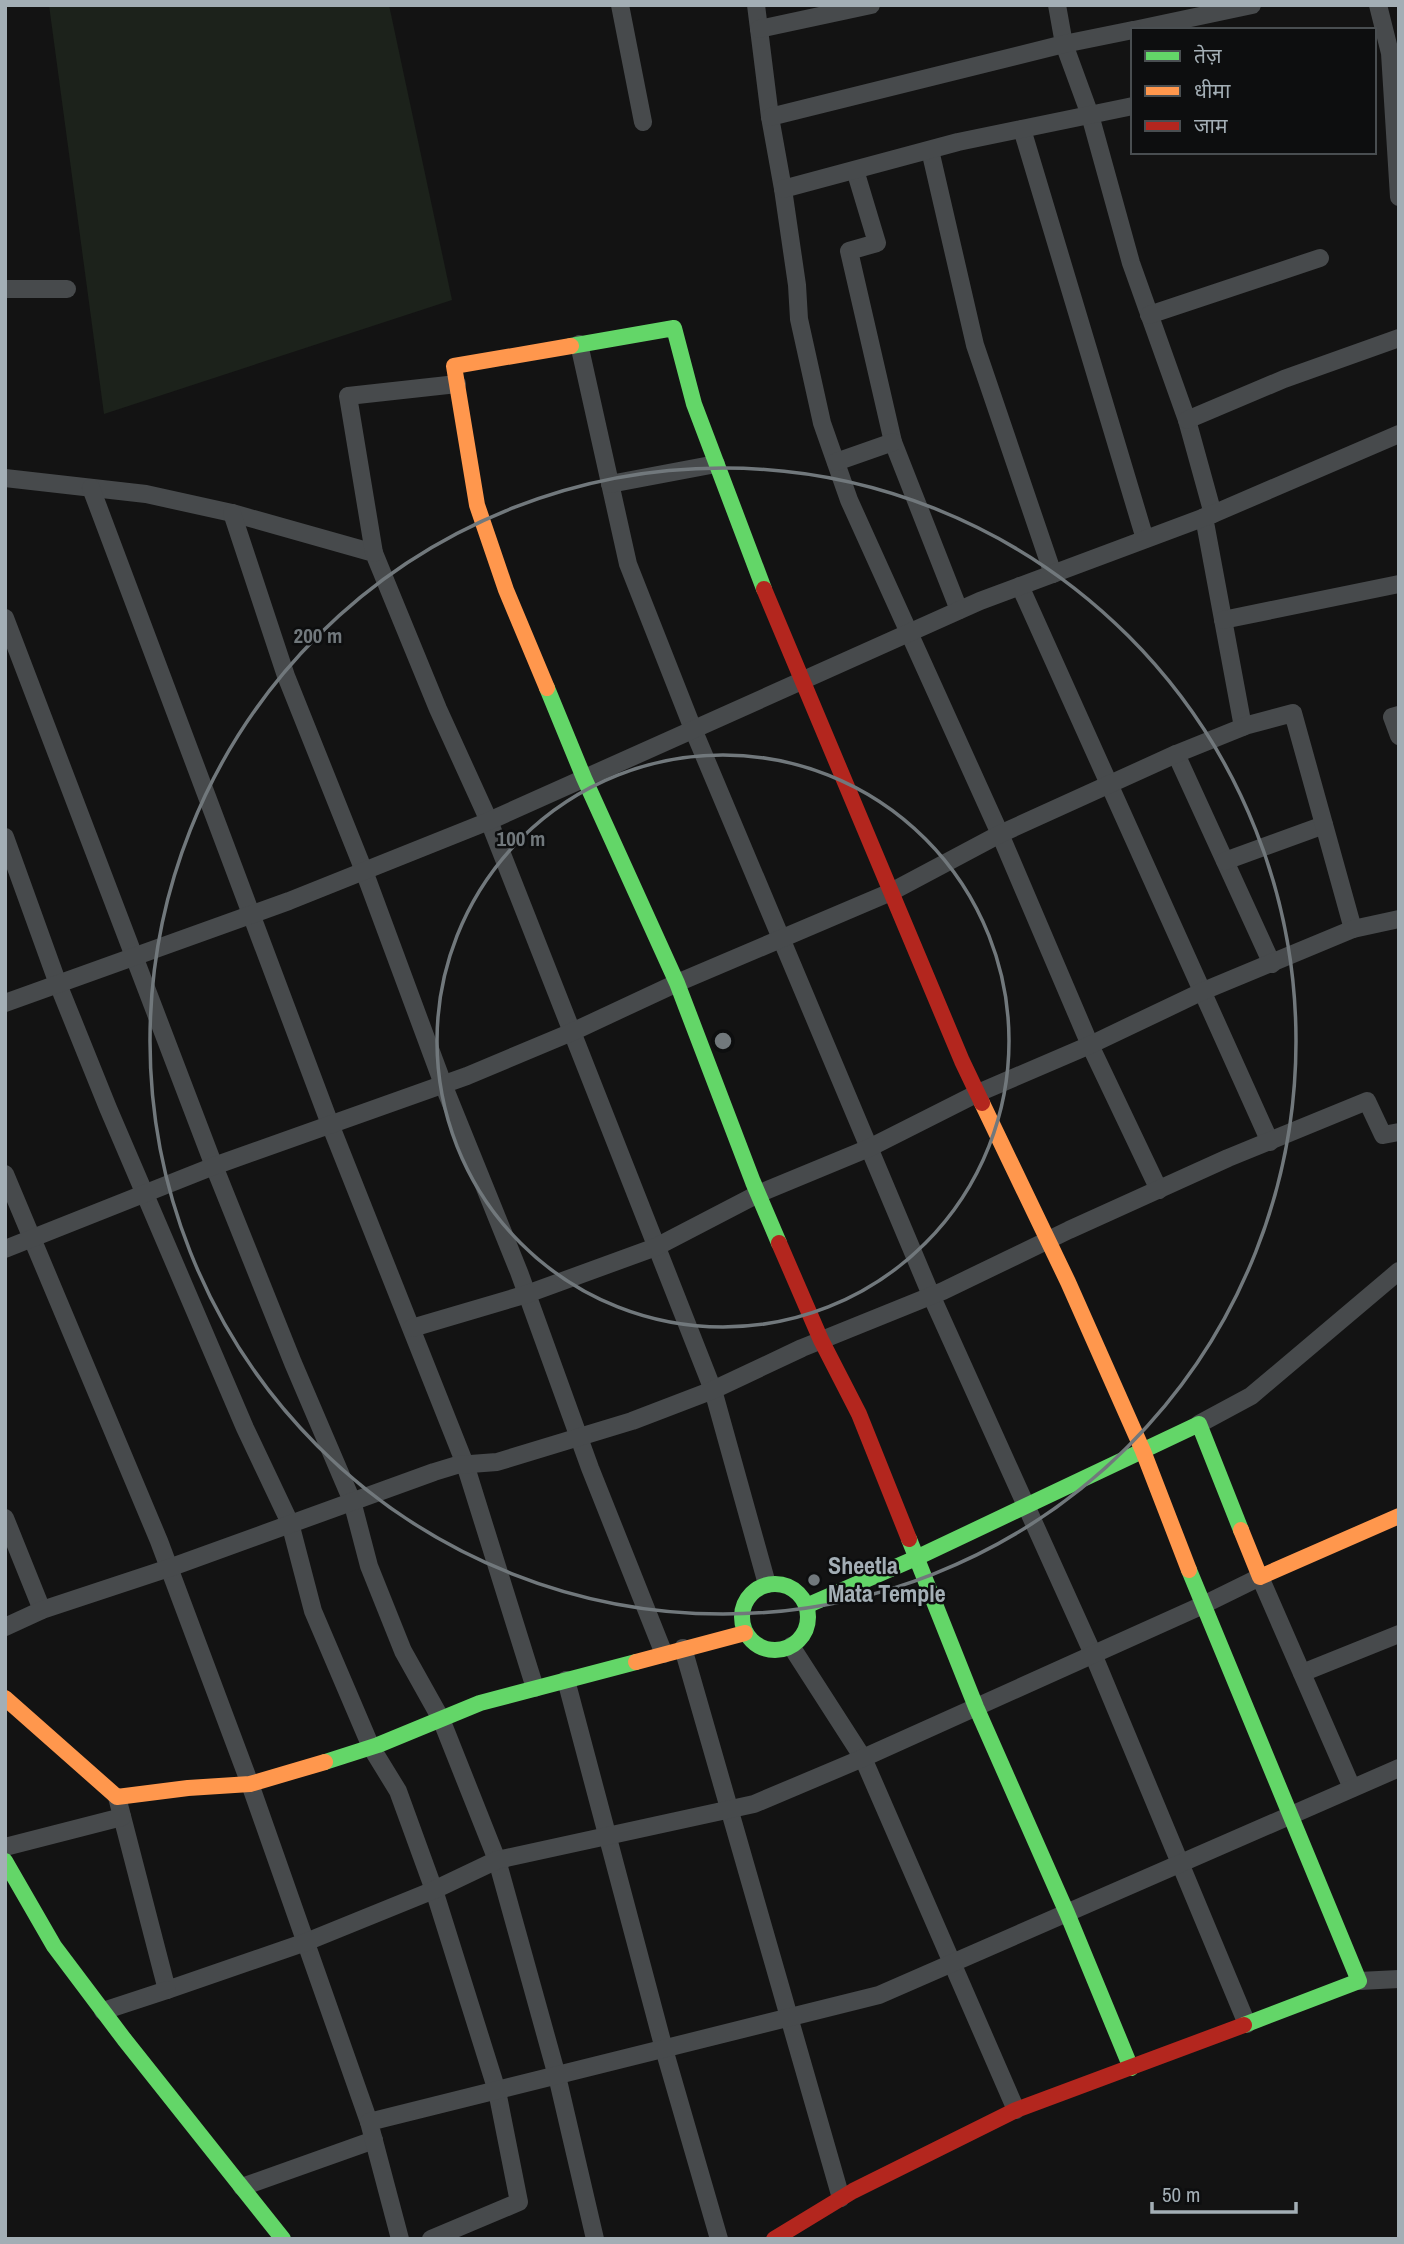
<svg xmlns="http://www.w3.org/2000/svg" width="1404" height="2244" viewBox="0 0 1404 2244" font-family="'Archivo Narrow','Noto Sans Devanagari',sans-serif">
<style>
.green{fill:#1c221b}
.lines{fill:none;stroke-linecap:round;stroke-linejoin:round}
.street{stroke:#474a4c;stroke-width:18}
.fast{stroke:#63d668;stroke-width:16}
.slow{stroke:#ff974d;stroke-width:16}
.jam{stroke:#b3261e;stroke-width:16}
.ring{fill:none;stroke:#71787c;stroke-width:3.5}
.poi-dot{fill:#71787c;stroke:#0d0e0f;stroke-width:2.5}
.labels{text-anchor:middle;stroke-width:5;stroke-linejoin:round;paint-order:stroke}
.poi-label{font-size:24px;font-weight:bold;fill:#a3aeb5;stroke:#0d0e0f;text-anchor:start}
.centre{fill:#71787c;stroke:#0d0e0f;stroke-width:3.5}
.ring-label{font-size:21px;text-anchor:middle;font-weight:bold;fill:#71787c;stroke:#0d0e0f;stroke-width:5;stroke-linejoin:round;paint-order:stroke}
</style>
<rect width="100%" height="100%" fill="#131313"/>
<path class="green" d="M49,5h340l63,295 -348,114z"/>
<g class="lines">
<g class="street">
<path d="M620,5l23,117"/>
<path d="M756,5l14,112 13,72 14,96 2,34 23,104 27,77 151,334 90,211 69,145"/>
<path d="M1057,5l7,39 26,71 41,148 56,157 26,94"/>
<path d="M1378,5l12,48 9,144"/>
<path d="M759,29l112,-24"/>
<path d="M1134,30l118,-25"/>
<path d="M770,117l294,-73 69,-14"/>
<path d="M1022,129l123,410"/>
<path d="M930,150l45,195 78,229"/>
<path d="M855,170l22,73 -28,8 44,191 66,168"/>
<path d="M783,189l175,-47 175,-36"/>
<path d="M5,289h62"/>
<path d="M1149,315l171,-57"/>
<path d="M579,344l49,220 65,165 238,566 162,359 154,370"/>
<path d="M1187,420l97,-41 115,-41"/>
<path d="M836,462l57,-20"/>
<path d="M5,478l141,16 86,19 142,40 64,156 51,112 224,569 54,194"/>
<path d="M610,484l106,-20"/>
<path d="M91,488l239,636 135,340 70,224"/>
<path d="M232,513l54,163 78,195 79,213 76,188 71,196 74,186"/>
<path d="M1204,517l39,210"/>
<path d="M374,553l-26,-157 109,-12"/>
<path d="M1020,586l250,556"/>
<path d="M5,618l209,548 79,197 59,138 17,65 34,85 38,68 56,141 60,216 38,163"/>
<path d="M1223,620l176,-36"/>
<path d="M1399,715l-7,2 7,19"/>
<path d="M1176,754l96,210"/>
<path d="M5,837l53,147 50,124 137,320 45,95 23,88 58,136 27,44 36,99 63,201 22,111 -88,37"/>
<path d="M1225,861l99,-36"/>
<path d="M5,1003l284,-102 200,-80 491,-220 233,-87 186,-80"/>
<path d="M5,1174l154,367 91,243 119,338"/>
<path d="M5,1249l209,-83 253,-90 105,-44 105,-49 214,-91 109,-58 176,-80 72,-29 45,-12 60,216"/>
<path d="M412,1328l115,-34 129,-47 102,-53 111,-46 109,-55 112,-48 111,-53 152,-63 46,-10"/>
<path d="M1199,1424l52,-28 148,-125"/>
<path d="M5,1518l37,92"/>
<path d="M5,1627l37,-17 127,-42 265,-96 23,-7 40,-3 135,-41 81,-31 89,-42 141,-57 126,-61 159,-72 139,-57 16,34 16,-3"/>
<path d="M791,1646l72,112 153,352"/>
<path d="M683,1648l158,550"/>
<path d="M1302,1673l97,-39"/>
<path d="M566,1680l98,369 55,190"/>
<path d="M117,1797l50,193 139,-48 128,-52 63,-30 257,-56 109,-46 340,-153 57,-28 92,211"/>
<path d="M5,1847l117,-30"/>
<path d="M1359,1981l40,-2"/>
<path d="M103,2011l64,-21"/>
<path d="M242,2187l132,-47"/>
<path d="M400,2239l-31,-117 510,-127 520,-227"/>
</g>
<g class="fast">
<path d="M571,346l103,-18 20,76 70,185"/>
<path d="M547,688l37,90 93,205 76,199 26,61"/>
<path d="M909,1539l67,168 91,206 64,155"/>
<path d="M1189,1570l170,411 -115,44"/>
<circle cx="775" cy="1617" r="33"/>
<path d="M806,1606l110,-48 283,-134 42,106"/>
<path d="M325,1762l53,-17 102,-42 156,-41"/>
<path d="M5,1861l49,85 70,93 159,200"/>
</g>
<g class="slow">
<path d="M547,688l-41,-98 -29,-85 -23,-139 117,-20"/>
<path d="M982,1103l86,179 75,169 46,119"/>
<path d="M1241,1530l19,47 139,-61"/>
<path d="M636,1662l109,-29"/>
<path d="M5,1698l112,99 71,-9 62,-4 75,-22"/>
</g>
<g class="jam">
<path d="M764,589l198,472 20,42"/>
<path d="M779,1243l42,97 38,74 50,125"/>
<path d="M774,2239l79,-48 163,-81 228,-85"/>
</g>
</g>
<g class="ring">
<circle cx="723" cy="1041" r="286"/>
<circle cx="723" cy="1041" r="573"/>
</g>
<circle class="poi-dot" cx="814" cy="1580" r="7"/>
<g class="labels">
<g class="poi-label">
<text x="828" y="1574">Sheetla<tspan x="828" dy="28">Mata Temple</tspan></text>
</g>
</g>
<circle cx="723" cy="1041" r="10" class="centre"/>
<g class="ring-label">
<text x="318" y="643">200 m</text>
<text x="521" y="846">100 m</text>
</g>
<rect width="1404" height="2244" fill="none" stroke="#a3aeb5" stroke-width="14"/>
<rect x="1131" y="28" width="245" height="126" fill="#0d0e0f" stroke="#494e51" stroke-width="2"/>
<rect x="1145" y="51" width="35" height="10" fill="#63d668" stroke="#494e51" stroke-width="2"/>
<text x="1194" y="63" font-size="21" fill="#a3aeb5">तेज़</text>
<rect x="1145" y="86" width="35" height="10" fill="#ff974d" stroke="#494e51" stroke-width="2"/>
<text x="1194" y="98" font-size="21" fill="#a3aeb5">धीमा</text>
<rect x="1145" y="121" width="35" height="10" fill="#b3261e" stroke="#494e51" stroke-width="2"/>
<text x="1194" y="133" font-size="21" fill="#a3aeb5">जाम</text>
<path d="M1152 2202v10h144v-10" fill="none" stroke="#a3aeb5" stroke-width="3.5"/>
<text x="1162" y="2202" font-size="21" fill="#a3aeb5" stroke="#0d0e0f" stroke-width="5" paint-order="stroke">50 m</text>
</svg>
